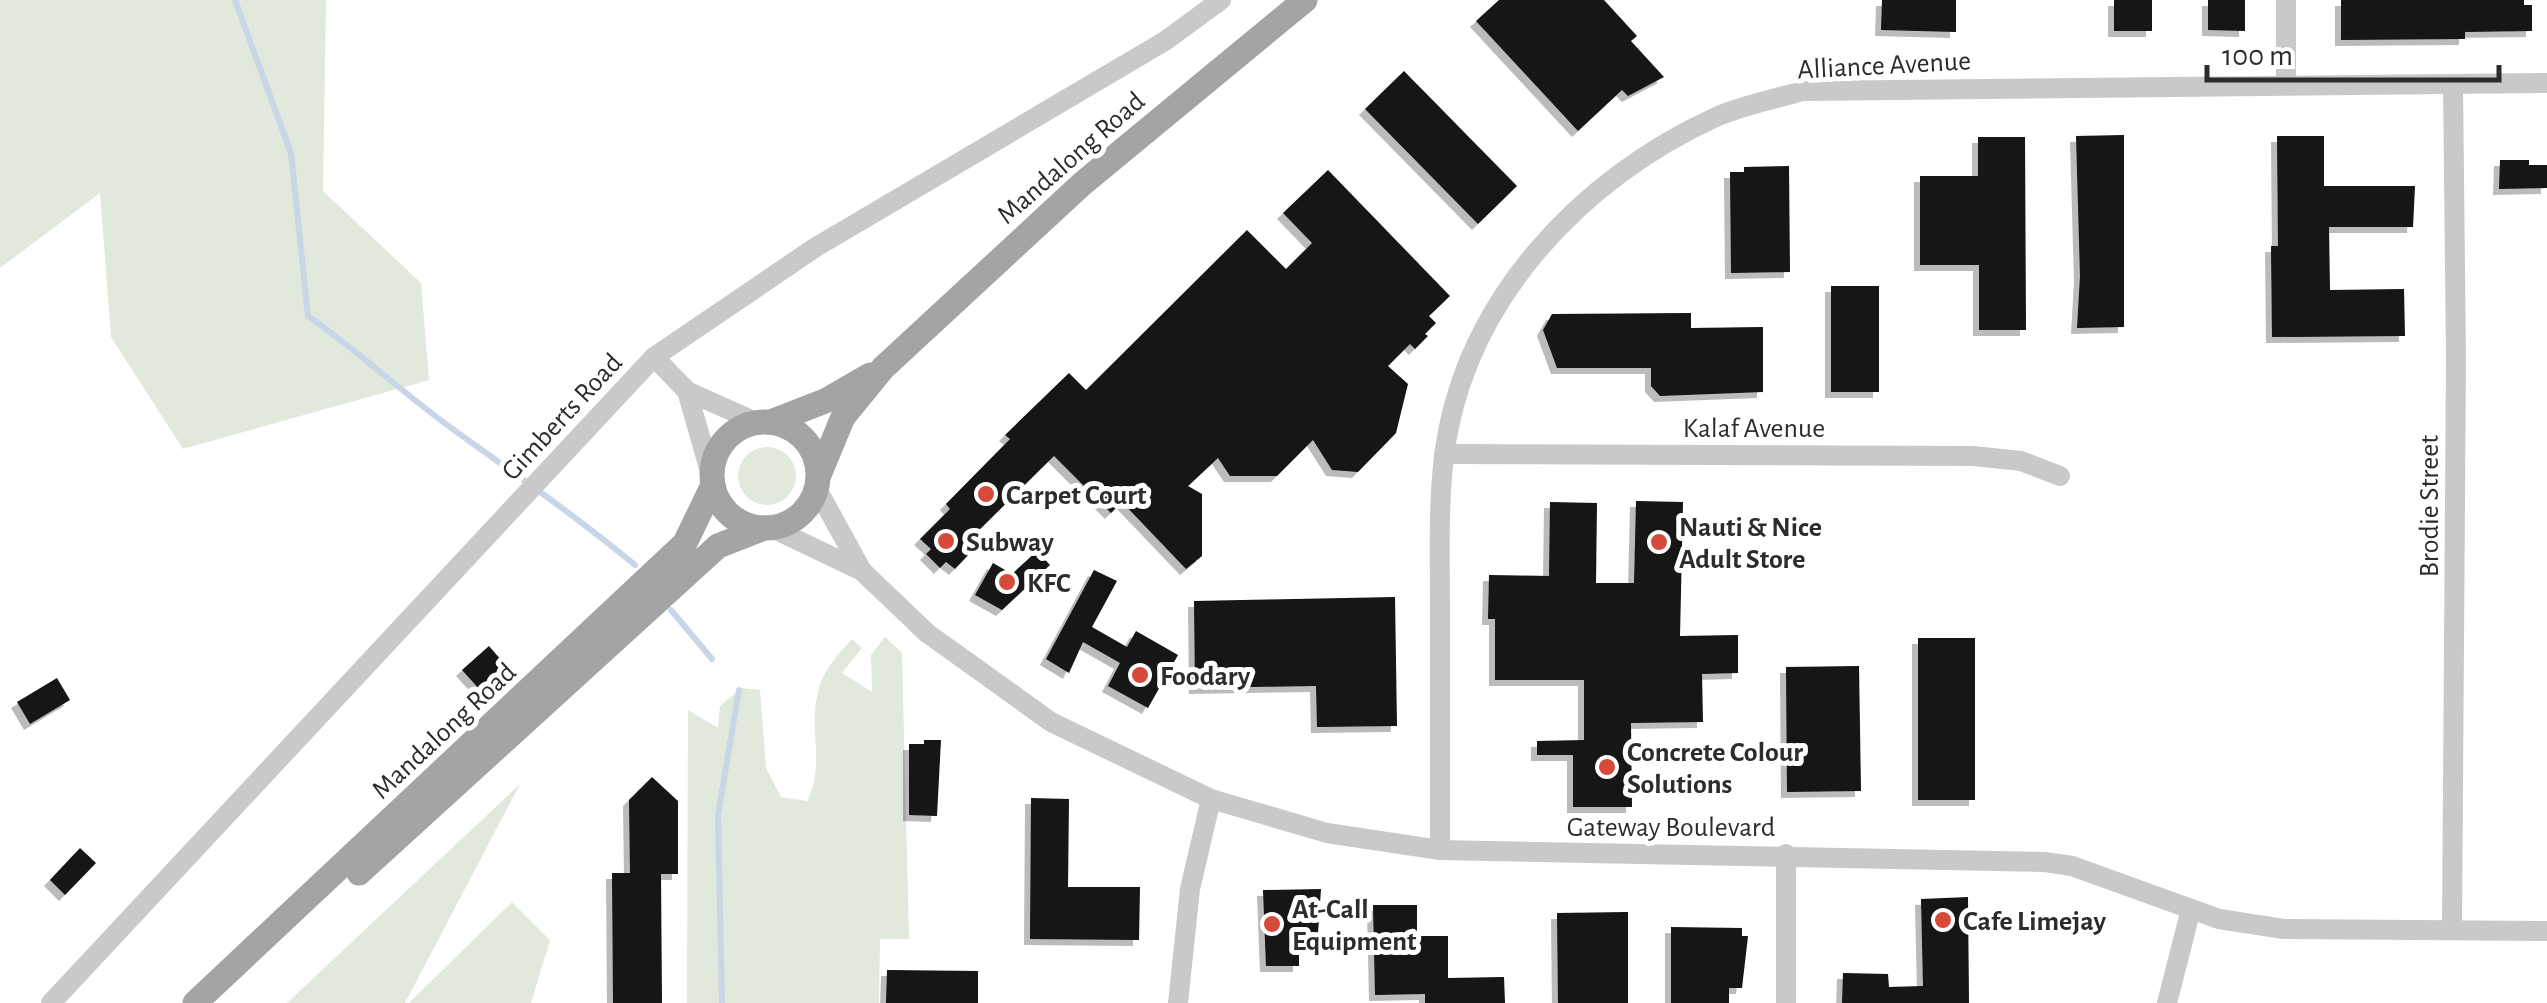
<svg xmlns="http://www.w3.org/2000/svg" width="2547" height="1003" viewBox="0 0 2547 1003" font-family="'Alegreya Sans',sans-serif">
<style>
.green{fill:#e0e9db}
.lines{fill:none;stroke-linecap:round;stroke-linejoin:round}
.stream{stroke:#c8d6e7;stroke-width:6}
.building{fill:#131313;filter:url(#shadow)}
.minor{stroke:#c9c9c9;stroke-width:20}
.major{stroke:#a4a4a4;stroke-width:25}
.poi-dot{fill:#d64a3b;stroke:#fff;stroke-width:4}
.labels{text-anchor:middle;stroke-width:10;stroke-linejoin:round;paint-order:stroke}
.street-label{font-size:28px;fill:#2c2c2c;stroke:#fff}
.poi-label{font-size:28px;font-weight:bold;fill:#2c2c2c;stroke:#fff;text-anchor:start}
</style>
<defs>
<filter id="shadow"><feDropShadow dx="-6" dy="6" stdDeviation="0" flood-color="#0004"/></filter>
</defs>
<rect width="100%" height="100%" fill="#fff"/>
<g class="green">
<path d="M0,0h326l-3,191 98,92 8,97 -246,69 -72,-112 -11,-144 -100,75z"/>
<circle cx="767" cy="476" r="29"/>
<path d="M885,637l17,16 7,286h-29l-1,64h-192l1,-293 30,18 2,-22 22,-18 18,2 6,78 15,29 26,4c19,-36 1,-72 11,-109 5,-22 20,-37 34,-53l10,9 -20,25 30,19 -1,-37z"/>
<path d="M520,784l-115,219h-118z"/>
<path d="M512,902l38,38 -19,63h-122z"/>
</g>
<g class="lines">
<g class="stream">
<path d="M235,0l56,153 17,163c53,37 100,82 153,119 61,44 116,82 174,130"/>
<path d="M671,610l41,49"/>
<path d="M722,1003l-4,-188 21,-125"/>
</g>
</g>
<g class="building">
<path d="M1499,0h105l33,36 -6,5 33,36 -36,19 -6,-6 -44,41 -102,-110z"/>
<path d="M1882,0h74v32l-75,-2z"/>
<rect x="2114" y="0" width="38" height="31"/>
<path d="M2208,0h37v31l-37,-1z"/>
<path d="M2341,0h183v5h8v26l-67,1v7l-124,1z"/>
<path d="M1404,71l113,115 -39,38 -113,-115z"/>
<path d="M2124,135v192l-47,1 3,-52 -4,-140z"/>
<path d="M2277,136h47v50h91l-2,41h-84l1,63 74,-1 1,47 -133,1 -1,-91h7z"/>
<path d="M1978,137h47l1,193h-47v-65h-59v-89h58z"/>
<path d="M2500,160h29v5h18v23l-48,1z"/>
<path d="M1789,166l1,106 -59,1 -1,-101h14v-5z"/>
<path d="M1328,170l122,126 -21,20 7,7 -11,11 3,2 -13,13 -5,-5 -22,22 20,18 -12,49 -38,39 -26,-2 -19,-30 -36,36h-47l-12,-18 -30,28 14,8v62l-16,13 -64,-67 -11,11 -57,-57 -88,87 7,7 -18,19 -9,-7 -6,6 -14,-14 5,-5 -11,-10 30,-30 -4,-5 64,-65 -5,-4 64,-62 17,17 161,-160 39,39 26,-26 -29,-30z"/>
<rect x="1831" y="286" width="48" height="106"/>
<path d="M1691,313v15l72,-1v65l-103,4 -9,-10v-18h-94l-14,-38 9,-16z"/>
<path d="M1636,501l47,1 -3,134 58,-1v38l-36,1 1,48 -72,1 1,84h-59v-52h-36v-14l47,-1v-60h-89v-61h-7l1,-44 60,1 1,-74 47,1 -1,80h38z"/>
<path d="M1037,551l13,14 -48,45 -27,-15 18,-32 19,11z"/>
<path d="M1094,570l23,11 -25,46 35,20 9,-16 42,24 -30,53 -40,-22 12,-23 -37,-21 -14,31 -23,-14z"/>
<path d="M1395,597l2,129 -80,1 -1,-41 -121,2 -1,-87z"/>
<rect x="1918" y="638" width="57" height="162"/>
<path d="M489,646l19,22 -27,23 -19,-21z"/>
<path d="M1859,666l2,125 -74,1 -1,-125z"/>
<path d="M57,678l13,22 -40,24 -13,-22z"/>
<path d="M924,740h17l-4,76 -28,-1v-71h15z"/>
<path d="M652,777l26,24v73h-17l1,129h-49l-1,-130h18l-1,-73z"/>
<path d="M1031,798l38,1 -1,88h72l-1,53 -109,-1z"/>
<path d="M80,848l16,15 -31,32 -15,-15z"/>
<path d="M1321,889l-4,59h-18v18h-33l-3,-76z"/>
<path d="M1968,897l1,106h-127l1,-30 45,1 1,13 34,-1 -2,-87z"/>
<path d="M1373,905h44v31h31v42l56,-1 1,26h-80v-9l-50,1z"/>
<path d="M1628,912v91h-70l-1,-90z"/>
<path d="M1671,927l71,1v8h6l-6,52h-13v15h-58z"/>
<path d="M887,970l91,1v32h-92z"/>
</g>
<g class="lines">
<g class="minor">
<path d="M2286,0v83"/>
<path d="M654,357l33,34 69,31"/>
<path d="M687,391l24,84"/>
<path d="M1444,454l529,2 48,5 39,15"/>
<path d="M817,489l45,82 65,62 124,89 160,77 116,34 113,17 605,12 27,4 147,53 65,10 263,2"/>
<path d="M772,528l90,43"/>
<path d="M1440,850c0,-80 0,-161 0,-242 0,-50 -2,-102 4,-151 19,-155 136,-278 272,-340 27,-12 59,-18 87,-26l744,-8"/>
<path d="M2452,929l4,-570 -3,-275"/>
<path d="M51,1003l603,-646 162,-110 349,-206 56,-41"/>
<path d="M1178,1003l12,-114 21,-90"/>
<path d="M1786,1003v-149"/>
<path d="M2167,1003l24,-94"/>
</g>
<g class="major">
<circle cx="765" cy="475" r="53"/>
<path d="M771,422l54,-21 45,-26"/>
<path d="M819,475l24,-58 40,-49 199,-184 223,-184"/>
<path d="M359,873l359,-327 46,-18"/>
<path d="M195,1003l490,-460 28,-58"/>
</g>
</g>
<g class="poi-dot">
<circle cx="986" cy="494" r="10"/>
<circle cx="946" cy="541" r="10"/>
<circle cx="1659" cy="542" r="10"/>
<circle cx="1007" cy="582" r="10"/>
<circle cx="1140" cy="675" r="10"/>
<circle cx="1607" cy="767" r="10"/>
<circle cx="1943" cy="920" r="10"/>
<circle cx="1272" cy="924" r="10"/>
</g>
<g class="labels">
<g class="street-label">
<text transform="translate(1884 64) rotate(-3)" y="10">Alliance Avenue</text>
<text transform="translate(1070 157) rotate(-41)" y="10">Mandalong Road</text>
<text transform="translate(561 416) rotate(-47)" y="10">Gimberts Road</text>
<text x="1754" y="437">Kalaf Avenue</text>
<text transform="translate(2428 506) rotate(-90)" y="10">Brodie Street</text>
<text transform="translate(443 730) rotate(-43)" y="10">Mandalong Road</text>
<text x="1671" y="836">Gateway Boulevard</text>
</g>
<g class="poi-label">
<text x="1006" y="504">Carpet Court</text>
<text x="1679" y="536">Nauti &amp; Nice<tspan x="1679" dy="32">Adult Store</tspan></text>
<text x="966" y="551">Subway</text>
<text x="1027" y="592">KFC</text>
<text x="1160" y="685">Foodary</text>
<text x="1627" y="761">Concrete Colour<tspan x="1627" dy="32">Solutions</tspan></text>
<text x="1292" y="918">At-Call<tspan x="1292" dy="32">Equipment</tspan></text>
<text x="1963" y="930">Cafe Limejay</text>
</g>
</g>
<path d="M2207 65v15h292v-15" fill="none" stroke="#2c2c2c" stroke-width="5"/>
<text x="2222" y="65" font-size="30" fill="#2c2c2c" stroke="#ffffff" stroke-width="8" paint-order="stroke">100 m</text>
</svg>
